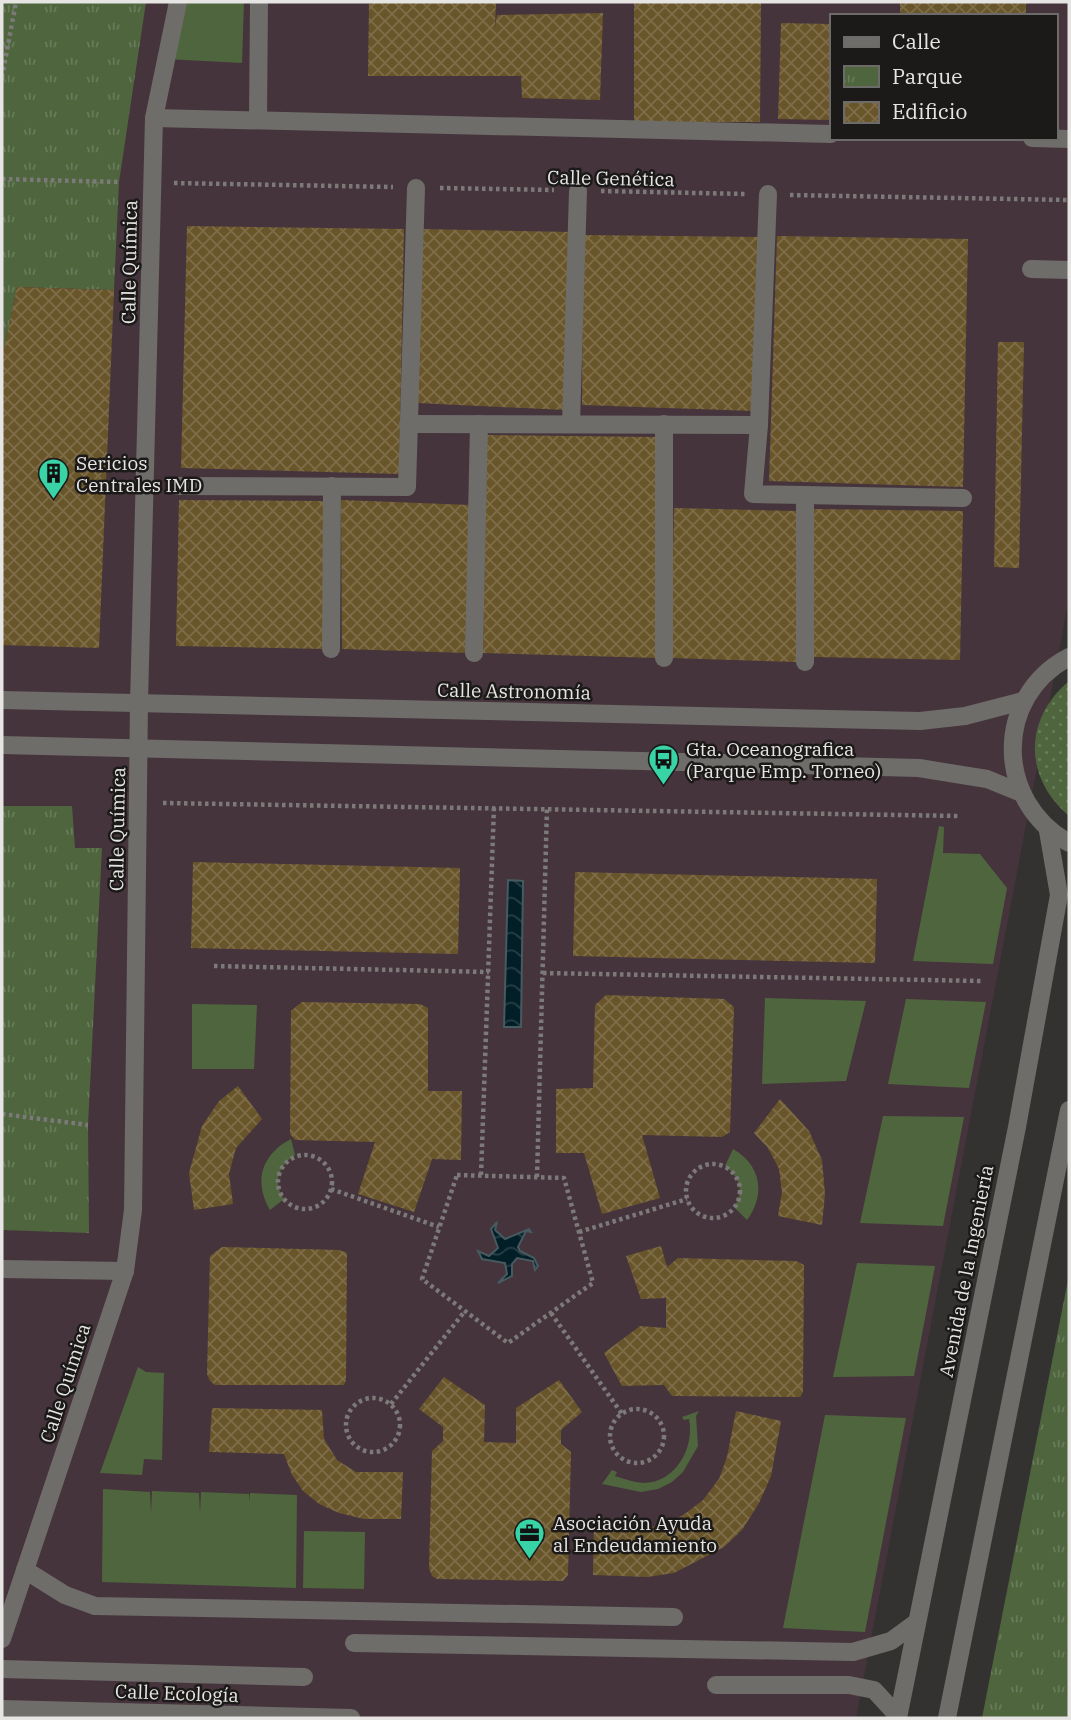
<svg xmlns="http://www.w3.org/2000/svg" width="1071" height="1720" viewBox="0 0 1071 1720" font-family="'IBM Plex Serif',serif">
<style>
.commercial{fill:#46343d;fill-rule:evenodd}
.grass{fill:url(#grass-dots)}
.park{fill:url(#park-tufts)}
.garden{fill:#4f653e}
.water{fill:url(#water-waves);stroke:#465a60;stroke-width:2}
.building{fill:url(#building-cross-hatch)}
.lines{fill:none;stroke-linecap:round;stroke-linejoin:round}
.path{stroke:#7c7a78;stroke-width:4.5;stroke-dasharray:3.5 3.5;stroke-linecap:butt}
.minor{stroke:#6e6d6a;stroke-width:18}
.labels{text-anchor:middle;stroke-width:5;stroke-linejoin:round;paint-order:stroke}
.street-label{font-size:19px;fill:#e6e5e3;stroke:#1b1a19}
.poi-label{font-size:19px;fill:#e6e5e3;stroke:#1b1a19;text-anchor:start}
</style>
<defs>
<pattern id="grass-dots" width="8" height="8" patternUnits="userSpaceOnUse" patternTransform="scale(1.75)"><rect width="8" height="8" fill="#4f653e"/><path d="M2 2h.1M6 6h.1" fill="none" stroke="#687b5a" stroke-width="1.8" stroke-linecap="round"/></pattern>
<pattern id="park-tufts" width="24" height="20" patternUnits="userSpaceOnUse" patternTransform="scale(1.75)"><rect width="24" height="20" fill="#4f653e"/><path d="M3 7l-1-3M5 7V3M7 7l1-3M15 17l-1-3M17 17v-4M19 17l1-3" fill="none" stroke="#687b5a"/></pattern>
<pattern id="water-waves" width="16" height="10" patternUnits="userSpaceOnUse" patternTransform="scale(1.75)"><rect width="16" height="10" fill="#021f28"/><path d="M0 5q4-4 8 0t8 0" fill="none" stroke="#273f47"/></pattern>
<pattern id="building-cross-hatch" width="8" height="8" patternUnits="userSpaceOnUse" patternTransform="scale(1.75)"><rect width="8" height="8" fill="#68552a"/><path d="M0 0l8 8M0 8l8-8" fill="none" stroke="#7e6d49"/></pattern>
</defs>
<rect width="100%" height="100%" fill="#343230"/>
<path class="commercial" d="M2,2h1067v597l-213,1119h-854zM831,16h224v122h-224z"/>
<path class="grass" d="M1069,681v135c-45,-38 -46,-96 0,-135z"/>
<g class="park">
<path d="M2,2h144l-27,180 -5,108 -97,-3 -15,70z"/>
<path d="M2,806h70l3,42h27l-14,277 1,108 -87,-3z"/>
<path d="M1069,1275v443h-87z"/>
</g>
<g class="garden">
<path d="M178,2h66l-2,61 -76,-4z"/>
<path d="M939,826l5,1 -1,26 37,1 27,34 -14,76 -80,-3z"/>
<path d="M765,998l101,3 -20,80 -84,3z"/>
<path d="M906,999l80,3 -17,86 -81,-4z"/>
<path d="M192,1004l65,1 -3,64h-62z"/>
<path d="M883,1116l81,1 -21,109 -83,-3z"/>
<path d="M291,1139l4,16c-16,11 -23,27 -11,44l-14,11c-17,-29 -8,-56 21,-71z"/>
<path d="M733,1149c28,16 33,45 14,71l-13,-13c11,-16 5,-30 -9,-41z"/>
<path d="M857,1263l78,3 -21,110 -81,1z"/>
<path d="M138,1367l8,5 18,1 -2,87 -18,-1 -2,16 -42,-2z"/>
<path d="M699,1411l-3,5 2,30 -15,26 -11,10 -14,7 -17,3 -39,-8 10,-14 5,2 -2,4c9,3 18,6 28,7 33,0 52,-36 46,-64l-5,1 -2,-3z"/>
<path d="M825,1415l81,3 -41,214 -82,-4z"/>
<path d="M103,1489l47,3 1,21 1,-22 47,2 1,21 1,-22 48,2v8l1,-9 47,2 -1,93 -194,-6z"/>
<path d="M304,1531l61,1 -1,57 -61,-1z"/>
</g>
<g class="water">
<path d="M508,880l15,1 -2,146h-17z"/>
<path d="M497,1222l-2,8 10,9 24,-10 2,3 -5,-1 -8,16 2,4 14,7 4,8 -3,4 -2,-9 -16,-3 -5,6v12l-14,7 9,-9 -2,-11 -23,-4 -4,-8 11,5 9,-8 -7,-19z"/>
</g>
<g class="building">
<path d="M369,2h127l-1,26 2,-13 106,-2 -3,87 -78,-2 -1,-22h-153z"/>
<path d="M634,2h127l-1,120h-126z"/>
<rect x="900" y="2" width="126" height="14"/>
<path d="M781,23l50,1v96l-53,-1z"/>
<path d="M187,226l217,3 -5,245 -218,-6z"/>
<path d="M420,229l151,3 -6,178 -148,-7z"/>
<path d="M583,235l178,2 -8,174 -171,-6z"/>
<path d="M777,236l191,3 -5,248 -194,-6z"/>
<path d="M17,287l97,3 -15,358 -97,-3v-288z"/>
<path d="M998,342h26l-5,226 -25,-1z"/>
<path d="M487,435l170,2v221l-174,-5z"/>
<path d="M179,500l146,1 -1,148 -148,-3z"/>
<path d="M341,500l130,5 -4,148 -125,-4z"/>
<path d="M674,508l123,3v151l-126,-4z"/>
<path d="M813,509l150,2 -3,149 -147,-3z"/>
<path d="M193,862l267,6 -2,86 -267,-6z"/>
<path d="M575,872l302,7 -2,84 -302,-7z"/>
<path d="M606,995l118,4 10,8 -4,125 -8,5 -80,-2 18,63 -58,16 -18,-61h-28v-64l37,-1 2,-83z"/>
<path d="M302,1002l118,2 8,4v83h34l-1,69 -29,-1 -18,53 -56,-18 17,-52 -80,-2 -5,-6 1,-123z"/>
<path d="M238,1086l24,33 -26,29 -7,26 4,30 -39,6 -5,-37 13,-47 17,-25z"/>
<path d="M780,1099l29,32 13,29 3,34 -3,31 -44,-9 4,-24 -3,-23 -11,-21 -14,-15z"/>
<path d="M661,1246l6,21 11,-9 118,3 8,4 -1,127 -3,5 -128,-1 -8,-11 -42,1 -18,-33 36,-27 26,2v-30l-25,1 -15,-43z"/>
<path d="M222,1247l117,3 8,3 -1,127 -2,5h-129l-5,-4 -3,-7 3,-118z"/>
<path d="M444,1377l41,28 -1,37 32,1v-35l43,-28 23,32 -21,18v14l10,8 -3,123 -5,6 -126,-2 -5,-3 -3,-8 3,-117 11,-10v-14l-24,-18z"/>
<path d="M212,1408l110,2 2,29 13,21 19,12h47l-2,47h-37l-25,-6 -20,-9 -16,-13 -11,-16 -8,-21 -75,-2z"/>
<path d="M736,1411l45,10 -10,55 -12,27 -17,27 -18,17 -50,26 -27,4 -54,-2 1,-48h59l29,-11 21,-16 16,-21 8,-22z"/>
</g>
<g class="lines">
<g class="path">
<path d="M2,77l14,-75"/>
<path d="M2,179l117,3"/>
<path d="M174,183l219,4"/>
<path d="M440,188l114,2"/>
<path d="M601,191l145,3"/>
<path d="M790,195l279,5"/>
<path d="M163,803l797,13"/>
<path d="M214,966l275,6"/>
<path d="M543,973l438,8"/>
<path d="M2,1114l86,11"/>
<circle cx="305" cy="1182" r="27"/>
<circle cx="713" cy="1191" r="27"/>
<path d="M457,1175l107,3 29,105 -85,60 -86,-64z"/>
<path d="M481,1175l13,-369"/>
<path d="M537,1177l10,-370"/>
<path d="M331,1189l108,38"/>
<path d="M579,1232l108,-33"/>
<path d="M551,1313l71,101"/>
<circle cx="373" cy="1425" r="27"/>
<path d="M391,1404l74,-93"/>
<circle cx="637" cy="1436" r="27"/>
</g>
<g class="minor">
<path d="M154,118l677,16"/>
<path d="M258,120l1,-118"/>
<path d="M1032,138l37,1"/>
<path d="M1031,269l38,1"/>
<path d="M408,424l351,1 9,-231"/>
<path d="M571,424l7,-233"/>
<path d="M759,425l-6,69 210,4"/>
<path d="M176,486l231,1 9,-299"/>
<path d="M331,649l1,-163"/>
<path d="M474,653l5,-229"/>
<path d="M1069,657c-76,40 -74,145 0,186"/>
<path d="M664,658v-234"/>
<path d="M805,662v-167"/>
<path d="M2,700l918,21 45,-5 58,-15"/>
<path d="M2,745l917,23 68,11 32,13"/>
<path d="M2,1269l123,2"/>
<path d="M25,1570l40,25 30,11 579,11"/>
<path d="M2,1639l123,-368 8,-61 6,-507 15,-585 24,-116"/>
<path d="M354,1643l499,9 38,-11 26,-19"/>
<path d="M2,1669l302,8"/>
<path d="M716,1685h133l25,5 24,26"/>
<path d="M2,1709l349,9"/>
<path d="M898,1718l119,-591 42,-232 -11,-64"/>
<path d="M947,1718l122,-608"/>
</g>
</g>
<defs>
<symbol id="building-pin" viewBox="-11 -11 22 30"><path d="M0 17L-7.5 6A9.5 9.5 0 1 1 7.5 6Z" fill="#38d4a6" stroke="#1b1a19"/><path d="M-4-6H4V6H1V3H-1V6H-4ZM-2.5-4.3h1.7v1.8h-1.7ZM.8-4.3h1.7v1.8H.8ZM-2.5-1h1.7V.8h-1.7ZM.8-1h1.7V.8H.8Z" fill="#111"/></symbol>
<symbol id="bus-pin" viewBox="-11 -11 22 30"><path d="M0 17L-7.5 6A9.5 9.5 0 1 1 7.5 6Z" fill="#38d4a6" stroke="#1b1a19"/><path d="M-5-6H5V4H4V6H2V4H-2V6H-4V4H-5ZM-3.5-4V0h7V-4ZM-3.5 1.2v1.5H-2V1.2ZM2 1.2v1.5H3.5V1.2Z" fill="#111"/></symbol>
<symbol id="office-pin" viewBox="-11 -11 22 30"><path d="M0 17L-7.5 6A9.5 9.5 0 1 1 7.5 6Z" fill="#38d4a6" stroke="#1b1a19"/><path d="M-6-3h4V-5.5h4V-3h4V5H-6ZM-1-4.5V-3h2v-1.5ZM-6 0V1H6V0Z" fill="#111"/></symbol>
</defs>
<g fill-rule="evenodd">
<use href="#building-pin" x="36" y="456" width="35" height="47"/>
<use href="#bus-pin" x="646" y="742" width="35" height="47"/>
<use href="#office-pin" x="512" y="1516" width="35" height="47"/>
</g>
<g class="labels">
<g class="street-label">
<text transform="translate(611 178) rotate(1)" y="7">Calle Genética</text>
<text transform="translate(129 262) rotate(-89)" y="7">Calle Química</text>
<text transform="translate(514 691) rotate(1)" y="7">Calle Astronomía</text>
<text transform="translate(117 829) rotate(-89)" y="7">Calle Química</text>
<text transform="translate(966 1271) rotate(-79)" y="7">Avenida de la Ingeniería</text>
<text transform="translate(65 1383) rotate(-72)" y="7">Calle Química</text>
<text transform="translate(177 1693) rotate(2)" y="7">Calle Ecología</text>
</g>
<g class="poi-label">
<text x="76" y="470">Sericios<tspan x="76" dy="22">Centrales IMD</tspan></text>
<text x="686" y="756">Gta. Oceanografica<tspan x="686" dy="22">(Parque Emp. Torneo)</tspan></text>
<text x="553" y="1530">Asociación Ayuda<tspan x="553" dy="22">al Endeudamiento</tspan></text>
</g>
</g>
<rect width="1071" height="1720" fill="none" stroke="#e6e5e3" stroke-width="7"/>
<rect x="830" y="14" width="228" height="126" fill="#1b1a19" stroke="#6c6b6a" stroke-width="2"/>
<rect x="844" y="37" width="35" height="10" fill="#6e6d6a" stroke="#6c6b6a" stroke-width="2"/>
<text x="892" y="49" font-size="21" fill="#e6e5e3">Calle</text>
<rect x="844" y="66" width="35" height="21" fill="url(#park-tufts)" stroke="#6c6b6a" stroke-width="2"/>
<text x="892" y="84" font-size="21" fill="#e6e5e3">Parque</text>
<rect x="844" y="102" width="35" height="21" fill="url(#building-cross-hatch)" stroke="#6c6b6a" stroke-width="2"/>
<text x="892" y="119" font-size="21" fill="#e6e5e3">Edificio</text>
</svg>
